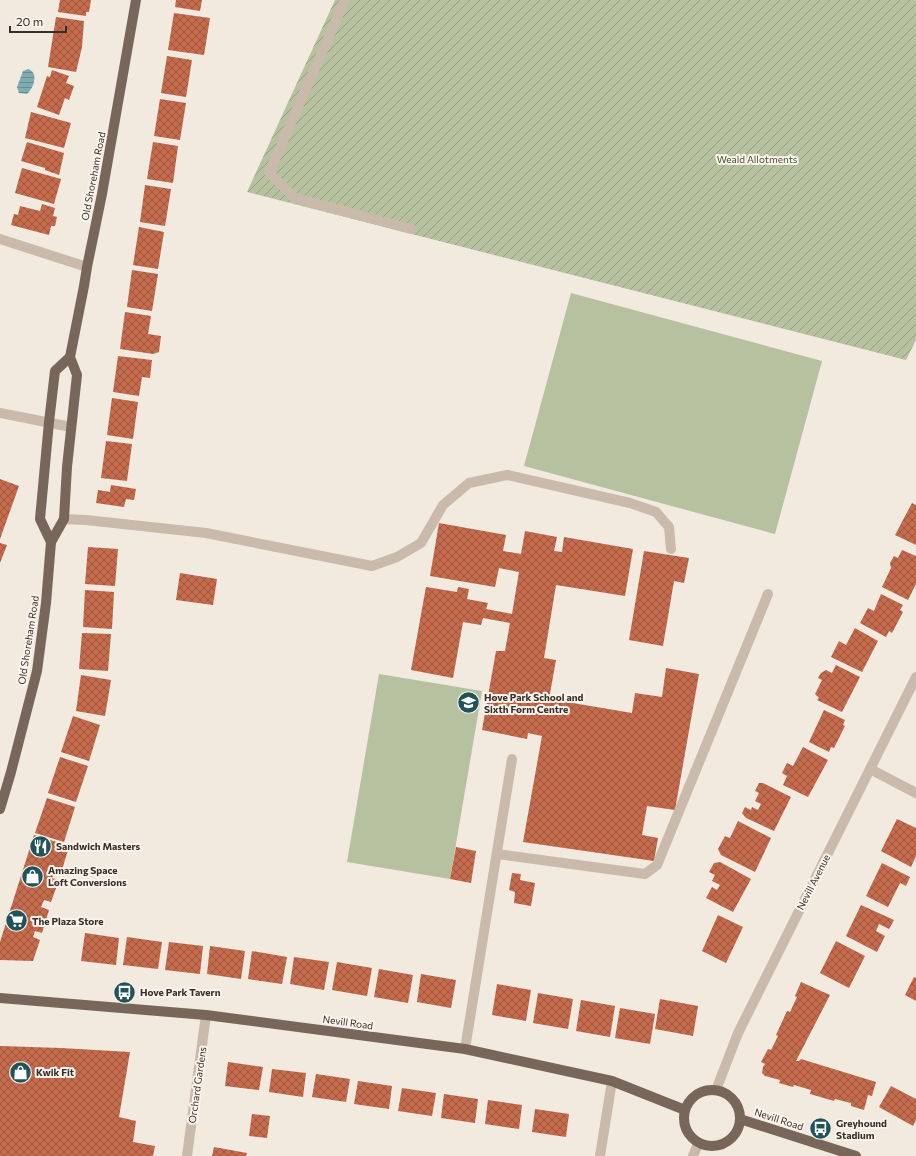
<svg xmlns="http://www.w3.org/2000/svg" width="916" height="1156" viewBox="0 0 916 1156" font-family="Commissioner,sans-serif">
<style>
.grass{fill:#b5c19f}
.garden{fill:url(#garden-furrows)}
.water{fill:url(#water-rules)}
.building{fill:url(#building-cross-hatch)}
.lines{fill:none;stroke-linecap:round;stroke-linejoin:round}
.lane{stroke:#cabaab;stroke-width:10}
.street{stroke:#cabaab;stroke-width:10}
.primary{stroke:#79665b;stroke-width:10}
.labels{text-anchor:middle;stroke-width:4;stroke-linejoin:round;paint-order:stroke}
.park-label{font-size:10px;fill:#47562e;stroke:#faf3eb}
.street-label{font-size:10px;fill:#382e2a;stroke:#faf3eb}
.poi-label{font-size:10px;font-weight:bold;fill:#382e2a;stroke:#faf3eb;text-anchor:start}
</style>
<defs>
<pattern id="garden-furrows" width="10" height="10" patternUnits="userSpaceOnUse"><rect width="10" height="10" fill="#b5c19f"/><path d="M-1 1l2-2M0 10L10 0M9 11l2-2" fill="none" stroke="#949d82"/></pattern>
<pattern id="water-rules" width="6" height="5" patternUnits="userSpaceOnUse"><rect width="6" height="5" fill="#7eacaf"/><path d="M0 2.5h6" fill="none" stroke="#688c8f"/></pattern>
<pattern id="building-cross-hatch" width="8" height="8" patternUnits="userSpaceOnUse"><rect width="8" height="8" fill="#c36b4c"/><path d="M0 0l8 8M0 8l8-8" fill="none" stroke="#9f583f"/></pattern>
</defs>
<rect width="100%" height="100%" fill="#f2e9df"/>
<g class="grass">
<path d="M571,293l251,68 -47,173 -251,-68z"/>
<path d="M379,674l103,17 -32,188 -103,-17z"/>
</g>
<path class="garden" d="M335,0h581v340l-10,20 -659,-168z"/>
<path class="water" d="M28,69c11,3 6,19 -1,25l-8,-1 -2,-6 6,-16z"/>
<g class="building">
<path d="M60,0h31l-2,12h-3v4l-28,-4z"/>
<path d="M176,0h26l-2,11 -25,-4z"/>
<path d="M174,13l36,5 -6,37 -36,-5z"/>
<path d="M56,17l28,4 -2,26 -6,25 -28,-5z"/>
<path d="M167,56l25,4 -6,37 -25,-4z"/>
<path d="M52,70l17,6 -3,7 8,3 -5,14 -4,-2 -6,17 -22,-8 10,-31 3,1z"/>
<path d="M160,99l26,4 -6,37 -26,-4z"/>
<path d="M31,112l40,11 -7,25 -39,-10z"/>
<path d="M27,142l37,11 -5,22 -14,-5v-2l-24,-7z"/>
<path d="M153,142l25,4 -5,37 -26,-4z"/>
<path d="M22,168l39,11 -7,25 -39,-11z"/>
<path d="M145,185l26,4 -6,37 -25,-4z"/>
<path d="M42,204l13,4 -2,8 4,1 -2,9h-4l-2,9 -38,-10 3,-11 4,1 2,-9 20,5z"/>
<path d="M139,227l25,5 -6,37 -25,-4z"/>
<path d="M132,270l26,4 -6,37 -25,-4z"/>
<path d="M125,312l26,4 -3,18 13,2 -2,16 -6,2 -33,-5z"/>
<path d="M118,356l34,4 -2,18 -8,-1 -3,19 -26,-4z"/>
<path d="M112,398l26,4 -5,37 -26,-4z"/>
<path d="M106,441l26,3 -5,37 -26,-3z"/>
<path d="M0,479l19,7 -19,53z"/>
<path d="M111,485l25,4 -2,11 -8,-1 -2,8 -28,-4 2,-13 12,2z"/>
<path d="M912,503l4,2v40l-21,-10z"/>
<path d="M439,523l67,12 -3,16 18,3 4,-23 32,6 -3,14 8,1 2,-15 69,12 -8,47 -69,-11 -12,73 12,2 -7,39 83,14 3,-20 27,4 4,-29 33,6 -24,136 -28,-4 -5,29 16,3 -4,23 -131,-19 19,-106 -14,-3 -1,6 -45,-9 14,-79h9l5,-28 -27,-5 -2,7 -18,-3 -10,56 -42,-8 15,-83 31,5 1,-5 11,2 -2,10 21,4 -2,6 26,5 7,-42 -20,-4 -4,19 -65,-11z"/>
<path d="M0,543l7,2 -7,18z"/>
<path d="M88,547l30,2 -3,37 -30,-2z"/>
<path d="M902,550l14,6v28l-8,16 -26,-13 9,-19 -1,-5 4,-7 4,2z"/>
<path d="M644,551l45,7 -5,25 -10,-2 -11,65 -34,-6z"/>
<path d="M180,573l37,6 -4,26 -37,-5z"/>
<path d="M85,590l29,2 -2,37 -29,-2z"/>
<path d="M881,594l22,11 -3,5 3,2 -11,21 -3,-2 -3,6 -26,-14 8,-15 6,3z"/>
<path d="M855,628l23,13 -16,31 -31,-15 8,-16 7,4z"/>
<path d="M82,633l29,1 -3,37 -29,-2z"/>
<path d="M836,665l24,12 -18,35 -25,-12 2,-2 -4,-4 7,-14 -4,-2 3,-5 5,-3 6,3z"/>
<path d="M81,675l30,5 -6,36 -29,-5z"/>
<path d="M824,710l21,10 -2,5 2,1 -11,22 -3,-1 -2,5 -20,-10z"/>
<path d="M73,716l27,9 -11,36 -28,-9z"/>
<path d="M803,747l25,13 -20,37 -25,-12 4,-9 -5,-3 5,-10 6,3z"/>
<path d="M60,757l28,9 -12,36 -28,-9z"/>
<path d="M759,783h4l28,14 -17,34 -28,-13 -4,-5 3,-6 6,3 1,-3 6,3 3,-6 -6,-3 4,-8 -4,-2z"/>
<path d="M47,798l28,9 -11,35 -29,-9z"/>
<path d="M897,819l19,9v28l-5,11 -30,-16z"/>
<path d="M738,821l33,17 -16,34 -34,-17 -3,-6 7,-13 5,2z"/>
<path d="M34,835l29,9 -1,4 6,2 -7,23 -6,-2 -3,7 7,2 -8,22 -7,-2 -3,7 8,3 -7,23 -7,-2 -2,6 7,3 -7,21 -33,-1v-18z"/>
<path d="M456,847l20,4 -5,32 -21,-4z"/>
<path d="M720,862l31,17 -18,33 -27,-14 6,-11 5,3 3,-5 -8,-4 3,-6 -6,-3 5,-9z"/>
<path d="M882,863l28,14 -4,9 -6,-3 -12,24 -22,-11z"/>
<path d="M512,873l9,1 -1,6 15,3 -4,23 -17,-3 1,-11 -6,-2z"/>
<path d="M861,905l33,15 -5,9 -10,-5 -3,7 9,5 -8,16 -31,-16z"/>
<path d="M718,915l25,12 -17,36 -24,-12z"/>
<path d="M85,933l34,5 -3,27 -35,-4z"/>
<path d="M127,937l35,5 -4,27 -35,-4z"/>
<path d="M836,941l29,15 -16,32 -29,-15z"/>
<path d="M169,942l34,4 -3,28 -35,-4z"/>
<path d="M210,946l35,5 -4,28 -34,-5z"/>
<path d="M252,951l35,6 -5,27 -34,-5z"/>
<path d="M294,957l35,5 -5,28 -34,-6z"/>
<path d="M337,962l35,6 -5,28 -35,-6z"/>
<path d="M379,969l34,6 -5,28 -34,-6z"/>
<path d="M421,974l35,6 -5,28 -34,-6z"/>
<path d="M914,977l2,1v23l-11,-6z"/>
<path d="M801,982l29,13 -34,66h3l2,-2 75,23 -4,14 -4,-1 -4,15 -13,-4v-3l-16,-4 -1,2 -24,-7 1,-4 -17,-5 -1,2 -14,-4 1,-3 -15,-4 -3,-3 1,-6 2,-3 -4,-2 7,-13 3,1 7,-14 -2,-1 11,-24 3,1 7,-15 -2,-1z"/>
<path d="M497,984l34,6 -5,31 -34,-6z"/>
<path d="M538,993l35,6 -5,30 -35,-6z"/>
<path d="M660,999l38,7 -5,30 -38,-7z"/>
<path d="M581,1000l34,6 -5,31 -34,-6z"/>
<path d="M620,1008l35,6 -5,30 -35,-6z"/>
<path d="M0,1046l61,2 69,4 -11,65 17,4 -3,21 22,4 -2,10h-153z"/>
<path d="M228,1062l35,5 -4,23 -34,-4z"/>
<path d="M272,1069l34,4 -3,24 -34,-5z"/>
<path d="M316,1074l34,5 -4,23 -34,-5z"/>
<path d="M358,1081l34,5 -3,23 -35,-5z"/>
<path d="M891,1086l25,13v21l-3,6 -34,-19z"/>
<path d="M402,1088l34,5 -4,23 -34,-5z"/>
<path d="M444,1094l34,5 -3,24 -34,-5z"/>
<path d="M488,1100l34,5 -3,24 -34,-5z"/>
<path d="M535,1109l34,5 -3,23 -34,-5z"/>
<path d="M252,1114l18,2 -3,22 -18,-2z"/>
<path d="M214,1147l33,6 -1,3h-34z"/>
</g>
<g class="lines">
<g class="lane">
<path d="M345,0l-76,173 26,25 116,31"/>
<path d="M0,239l87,28"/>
<path d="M64,519l22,1 120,13 166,33 25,-9 24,-14 22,-38 26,-22 38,-8 123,28 26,9 13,15 2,22"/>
<path d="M870,769l46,24"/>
<path d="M497,854l148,20 12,-9 111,-271"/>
<path d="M465,1049l47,-290"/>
<path d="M693,1156l5,-12"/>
</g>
<g class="street">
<path d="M0,413l71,14"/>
<path d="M716,1090l22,-57 178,-356"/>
<path d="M187,1156l19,-141"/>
<path d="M600,1156l12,-75"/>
</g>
<g class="primary">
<path d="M51,542l-11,-23 9,-97 6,-51 15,-14"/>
<path d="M0,809l11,-37 26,-101 9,-68 5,-61 13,-23 3,-52 10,-92 -7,-18 14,-71 3,-19 15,-73 34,-194"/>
<path d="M0,998l206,17 259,34 147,32 73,29"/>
<circle cx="712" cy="1118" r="28"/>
<path d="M740,1119l116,37"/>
</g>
</g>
<defs>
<symbol id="school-disc" viewBox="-11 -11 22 22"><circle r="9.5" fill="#205459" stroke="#faf3eb"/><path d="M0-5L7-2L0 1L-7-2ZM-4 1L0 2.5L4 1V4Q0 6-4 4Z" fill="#fff"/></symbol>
<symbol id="restaurant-disc" viewBox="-11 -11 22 22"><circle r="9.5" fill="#205459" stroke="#faf3eb"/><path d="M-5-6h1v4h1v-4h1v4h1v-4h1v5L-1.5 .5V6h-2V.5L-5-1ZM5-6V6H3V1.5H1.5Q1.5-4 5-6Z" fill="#fff"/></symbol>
<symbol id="shop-disc" viewBox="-11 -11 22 22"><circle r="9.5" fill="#205459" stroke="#faf3eb"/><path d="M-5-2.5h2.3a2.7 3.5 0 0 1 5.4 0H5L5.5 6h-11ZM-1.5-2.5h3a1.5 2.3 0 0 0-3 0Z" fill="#fff"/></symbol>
<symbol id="supermarket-disc" viewBox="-11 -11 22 22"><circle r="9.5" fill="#205459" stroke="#faf3eb"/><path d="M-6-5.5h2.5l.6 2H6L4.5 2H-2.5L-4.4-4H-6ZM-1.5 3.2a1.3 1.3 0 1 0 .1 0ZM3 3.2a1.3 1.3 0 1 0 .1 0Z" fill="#fff"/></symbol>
<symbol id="bus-disc" viewBox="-11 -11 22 22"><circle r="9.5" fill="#205459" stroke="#faf3eb"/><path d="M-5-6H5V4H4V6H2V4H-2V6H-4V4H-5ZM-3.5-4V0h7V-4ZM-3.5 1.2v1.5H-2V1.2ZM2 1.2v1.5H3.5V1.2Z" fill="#fff"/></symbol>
</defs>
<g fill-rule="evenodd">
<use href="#school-disc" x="456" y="690" width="25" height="25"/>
<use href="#restaurant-disc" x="28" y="834" width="25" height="25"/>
<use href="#shop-disc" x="20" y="864" width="25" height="25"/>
<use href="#supermarket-disc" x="4" y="908" width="25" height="25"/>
<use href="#bus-disc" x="112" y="980" width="25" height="25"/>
<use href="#shop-disc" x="8" y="1060" width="25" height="25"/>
<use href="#bus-disc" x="808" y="1116" width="25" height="25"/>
</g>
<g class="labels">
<g class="park-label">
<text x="757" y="163">Weald Allotments</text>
</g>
<g class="street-label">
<text transform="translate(93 176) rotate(-79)" y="4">Old Shoreham Road</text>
<text transform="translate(28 640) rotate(-81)" y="4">Old Shoreham Road</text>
<text transform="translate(813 882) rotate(-63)" y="4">Nevill Avenue</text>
<text transform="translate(348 1022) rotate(8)" y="4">Nevill Road</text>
<text transform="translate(197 1085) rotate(-82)" y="4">Orchard Gardens</text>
<text transform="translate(779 1119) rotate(18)" y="4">Nevill Road</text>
</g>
<g class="poi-label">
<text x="484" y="701">Hove Park School and<tspan x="484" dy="12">Sixth Form Centre</tspan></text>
<text x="56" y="850">Sandwich Masters</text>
<text x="48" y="874">Amazing Space<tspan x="48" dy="12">Loft Conversions</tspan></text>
<text x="32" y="925">The Plaza Store</text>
<text x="140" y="996">Hove Park Tavern</text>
<text x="36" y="1076">Kwik Fit</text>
<text x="836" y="1127">Greyhound<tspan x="836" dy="12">Stadium</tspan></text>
</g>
</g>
<path d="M10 26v6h56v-6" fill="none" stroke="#382e2a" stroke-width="2"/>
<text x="16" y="26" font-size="12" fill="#382e2a" stroke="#faf3eb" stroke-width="3" paint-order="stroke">20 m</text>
</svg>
